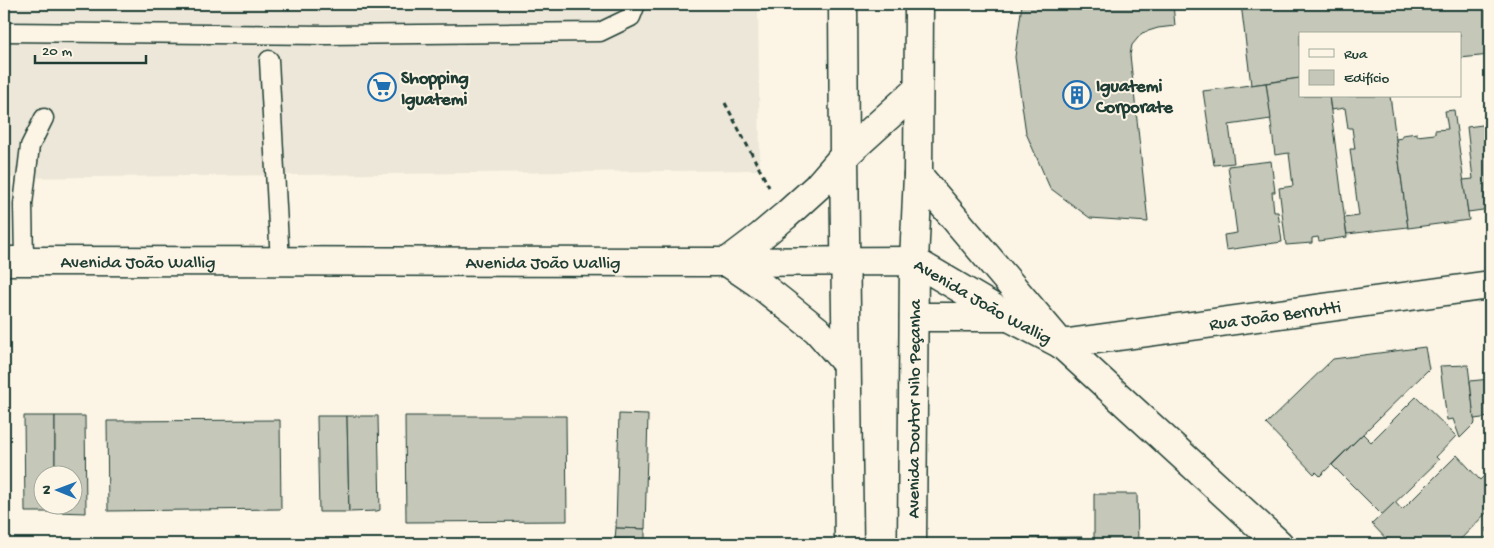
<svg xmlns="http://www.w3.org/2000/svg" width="1494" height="548" viewBox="0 0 1494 548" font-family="'Gochi Hand',sans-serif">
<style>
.built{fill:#ece7d8}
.building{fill:#c5c7b9;stroke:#1f3d34}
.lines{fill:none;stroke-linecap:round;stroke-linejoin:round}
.lane-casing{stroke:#1f3d34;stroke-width:21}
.street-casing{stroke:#1f3d34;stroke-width:31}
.secondary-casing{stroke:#1f3d34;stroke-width:31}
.path{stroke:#1f3d34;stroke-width:3;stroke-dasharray:5 4;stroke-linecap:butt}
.lane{stroke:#fcf5e5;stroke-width:18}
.street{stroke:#fcf5e5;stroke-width:28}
.secondary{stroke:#fcf5e5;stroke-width:28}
.labels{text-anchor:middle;stroke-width:4;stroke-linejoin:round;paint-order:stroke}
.poi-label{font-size:18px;font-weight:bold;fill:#1f3d34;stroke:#fcf5e5;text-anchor:start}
.street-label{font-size:18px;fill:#1f3d34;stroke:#fcf5e5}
</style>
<rect width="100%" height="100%" fill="#fcf5e5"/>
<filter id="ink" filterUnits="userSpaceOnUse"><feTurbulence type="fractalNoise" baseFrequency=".02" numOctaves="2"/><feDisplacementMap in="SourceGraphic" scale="10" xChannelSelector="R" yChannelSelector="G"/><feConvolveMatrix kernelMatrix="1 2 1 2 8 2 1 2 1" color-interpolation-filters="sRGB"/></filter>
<g filter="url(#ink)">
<path class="built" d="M4,4h754l2,166 -756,8z"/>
<g class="building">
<path d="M1022,4h151l2,22 -17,2 -16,5 -10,12 -2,10 18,167 -58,-4 -40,-30 -24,-55 -11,-76z"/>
<path d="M1241,4h249v51l-30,3v-24h-160v44l-49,7z"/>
<path d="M1300,78v18h29l18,141 -28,4 -1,-4 -6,1v5l-26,2 -7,-57 14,-2 -4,-33 -14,2 -9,-72z"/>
<path d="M1266,83l5,36 -42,6 5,38 -20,2 -11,-74z"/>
<path d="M1329,96h61l18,131 -61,7 -3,-16 15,-2 -9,-67h5l-3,-21h-4l-3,-20 -14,2z"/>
<path d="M1454,110l15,110 -61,8 -12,-89 6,-1v-3l15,-2v3l18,-2v-4l13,-1 -3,-18z"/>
<path d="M1490,124v85l-22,3 -5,-32 10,-1 -6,-52z"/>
<path d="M1271,161l4,31h-3l2,20h4l4,30 -56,8 -2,-15 13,-2 -9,-67z"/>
<path d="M1425,347l4,22 -109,107 -4,-4 -2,2 -48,-50 67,-65z"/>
<path d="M1468,365l7,58 -15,15 -7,-19 -6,1 -7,-54z"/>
<path d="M1490,379v38l-16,2 -4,-38z"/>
<path d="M1416,397l40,39 -20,21 3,3 -57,55 -50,-50 31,-31 8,8z"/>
<path d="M619,414l29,1 -3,114 -29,-1z"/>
<path d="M24,416h31v60h-13v30h13v6h-30z"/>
<path d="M55,416h30l1,97 -31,-1v-6h17v-30h-17z"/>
<path d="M317,416h30l2,96h-30z"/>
<path d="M347,416h31l2,94 -3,1 -28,1z"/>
<path d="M405,416h161l1,105 -161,1z"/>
<path d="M280,420l1,89 -173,2 -1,-90z"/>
<path d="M1457,455l23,25 10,-10v39l-34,35h-65l-19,-20 23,-22 7,8z"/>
<path d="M1094,494h43l1,50h-44z"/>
<path d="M1490,526v18h-11l9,-9 -3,-5z"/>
<path d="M616,528l29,1v11l-30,-1z"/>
<path d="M1082,537v7h-92l-1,-6z"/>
</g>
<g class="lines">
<defs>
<g id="lane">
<path d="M4,32l322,3 274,-3 31,-15 5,-13"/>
<path d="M269,60l11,202"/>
<path d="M24,261l-1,-57 7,-58 14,-28"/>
</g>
<g id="street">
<path id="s1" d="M1061,344l429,-59"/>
</g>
<g id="secondary">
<path d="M843,4l1,152 5,388"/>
<path d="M918,175l143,169 218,200"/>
<path id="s2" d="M4,261l723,1 187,-1 95,56 52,27"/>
<path d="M727,262l33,-25 25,-21 32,-29 27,-31 74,-67"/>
<path d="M727,262l31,21 59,47 29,33"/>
<path d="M914,317h93"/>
<path id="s3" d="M912,544l2,-283 4,-86 1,-171"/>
</g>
</defs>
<use href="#lane" class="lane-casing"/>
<use href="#street" class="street-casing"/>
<use href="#secondary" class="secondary-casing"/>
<path class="path" d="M725,103l44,84"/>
<use href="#lane" class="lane"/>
<use href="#street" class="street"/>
<use href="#secondary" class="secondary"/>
</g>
</g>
<defs>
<symbol id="supermarket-ring" viewBox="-11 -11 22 22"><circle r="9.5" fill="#fcf5e5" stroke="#1f6fb2" stroke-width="1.5"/><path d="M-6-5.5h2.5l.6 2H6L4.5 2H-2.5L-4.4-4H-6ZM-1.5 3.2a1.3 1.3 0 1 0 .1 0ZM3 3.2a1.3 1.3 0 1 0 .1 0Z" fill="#1f6fb2"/></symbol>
<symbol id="building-ring" viewBox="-11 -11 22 22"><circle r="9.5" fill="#fcf5e5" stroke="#1f6fb2" stroke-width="1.5"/><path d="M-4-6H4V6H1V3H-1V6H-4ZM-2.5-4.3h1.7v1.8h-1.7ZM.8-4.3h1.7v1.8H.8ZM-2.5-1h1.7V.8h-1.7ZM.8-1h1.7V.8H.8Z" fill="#1f6fb2"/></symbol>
</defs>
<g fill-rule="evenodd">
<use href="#supermarket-ring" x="366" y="71" width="32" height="32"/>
<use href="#building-ring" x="1061" y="79" width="32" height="32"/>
</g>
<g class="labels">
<g class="poi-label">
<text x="401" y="83">Shopping<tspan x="401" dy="21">Iguatemi</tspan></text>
<text x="1096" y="91">Iguatemi<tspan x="1096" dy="21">Corporate</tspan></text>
</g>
<g class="street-label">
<text dy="6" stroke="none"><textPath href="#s2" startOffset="134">Avenida João Wallig</textPath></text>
<text dy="6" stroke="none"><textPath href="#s2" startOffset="539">Avenida João Wallig</textPath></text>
<text dy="6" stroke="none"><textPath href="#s2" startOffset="990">Avenida João Wallig</textPath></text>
<text dy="6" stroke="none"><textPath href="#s1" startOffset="216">Rua João Berrutti</textPath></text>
<text dy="6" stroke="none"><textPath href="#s3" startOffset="135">Avenida Doutor Nilo Peçanha</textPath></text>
</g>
</g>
<rect width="1494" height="548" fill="none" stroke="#fcf5e5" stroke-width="20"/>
<rect x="10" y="10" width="1474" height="528" fill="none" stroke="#1f3d34" stroke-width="2" filter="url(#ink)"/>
<rect x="1299" y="32" width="162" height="65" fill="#fcf5e5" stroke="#a4ab9e"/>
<rect x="1309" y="49" width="25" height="8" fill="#fcf5e5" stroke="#a4ab9e"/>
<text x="1344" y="58" font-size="15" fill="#1f3d34">Rua</text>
<rect x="1309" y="70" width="25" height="15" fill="#c5c7b9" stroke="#a4ab9e"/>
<text x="1344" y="82" font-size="15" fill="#1f3d34">Edifício</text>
<g transform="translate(58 490) rotate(271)"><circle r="24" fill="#fcf5e5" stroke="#a4ab9e"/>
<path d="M0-4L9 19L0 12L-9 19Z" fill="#1f6fb2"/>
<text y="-8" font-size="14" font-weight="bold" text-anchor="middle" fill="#1f3d34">N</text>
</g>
<path d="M35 55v8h111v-8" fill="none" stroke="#1f3d34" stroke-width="2.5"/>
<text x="42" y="55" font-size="15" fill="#1f3d34" stroke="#fcf5e5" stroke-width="4" paint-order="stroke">20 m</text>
</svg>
